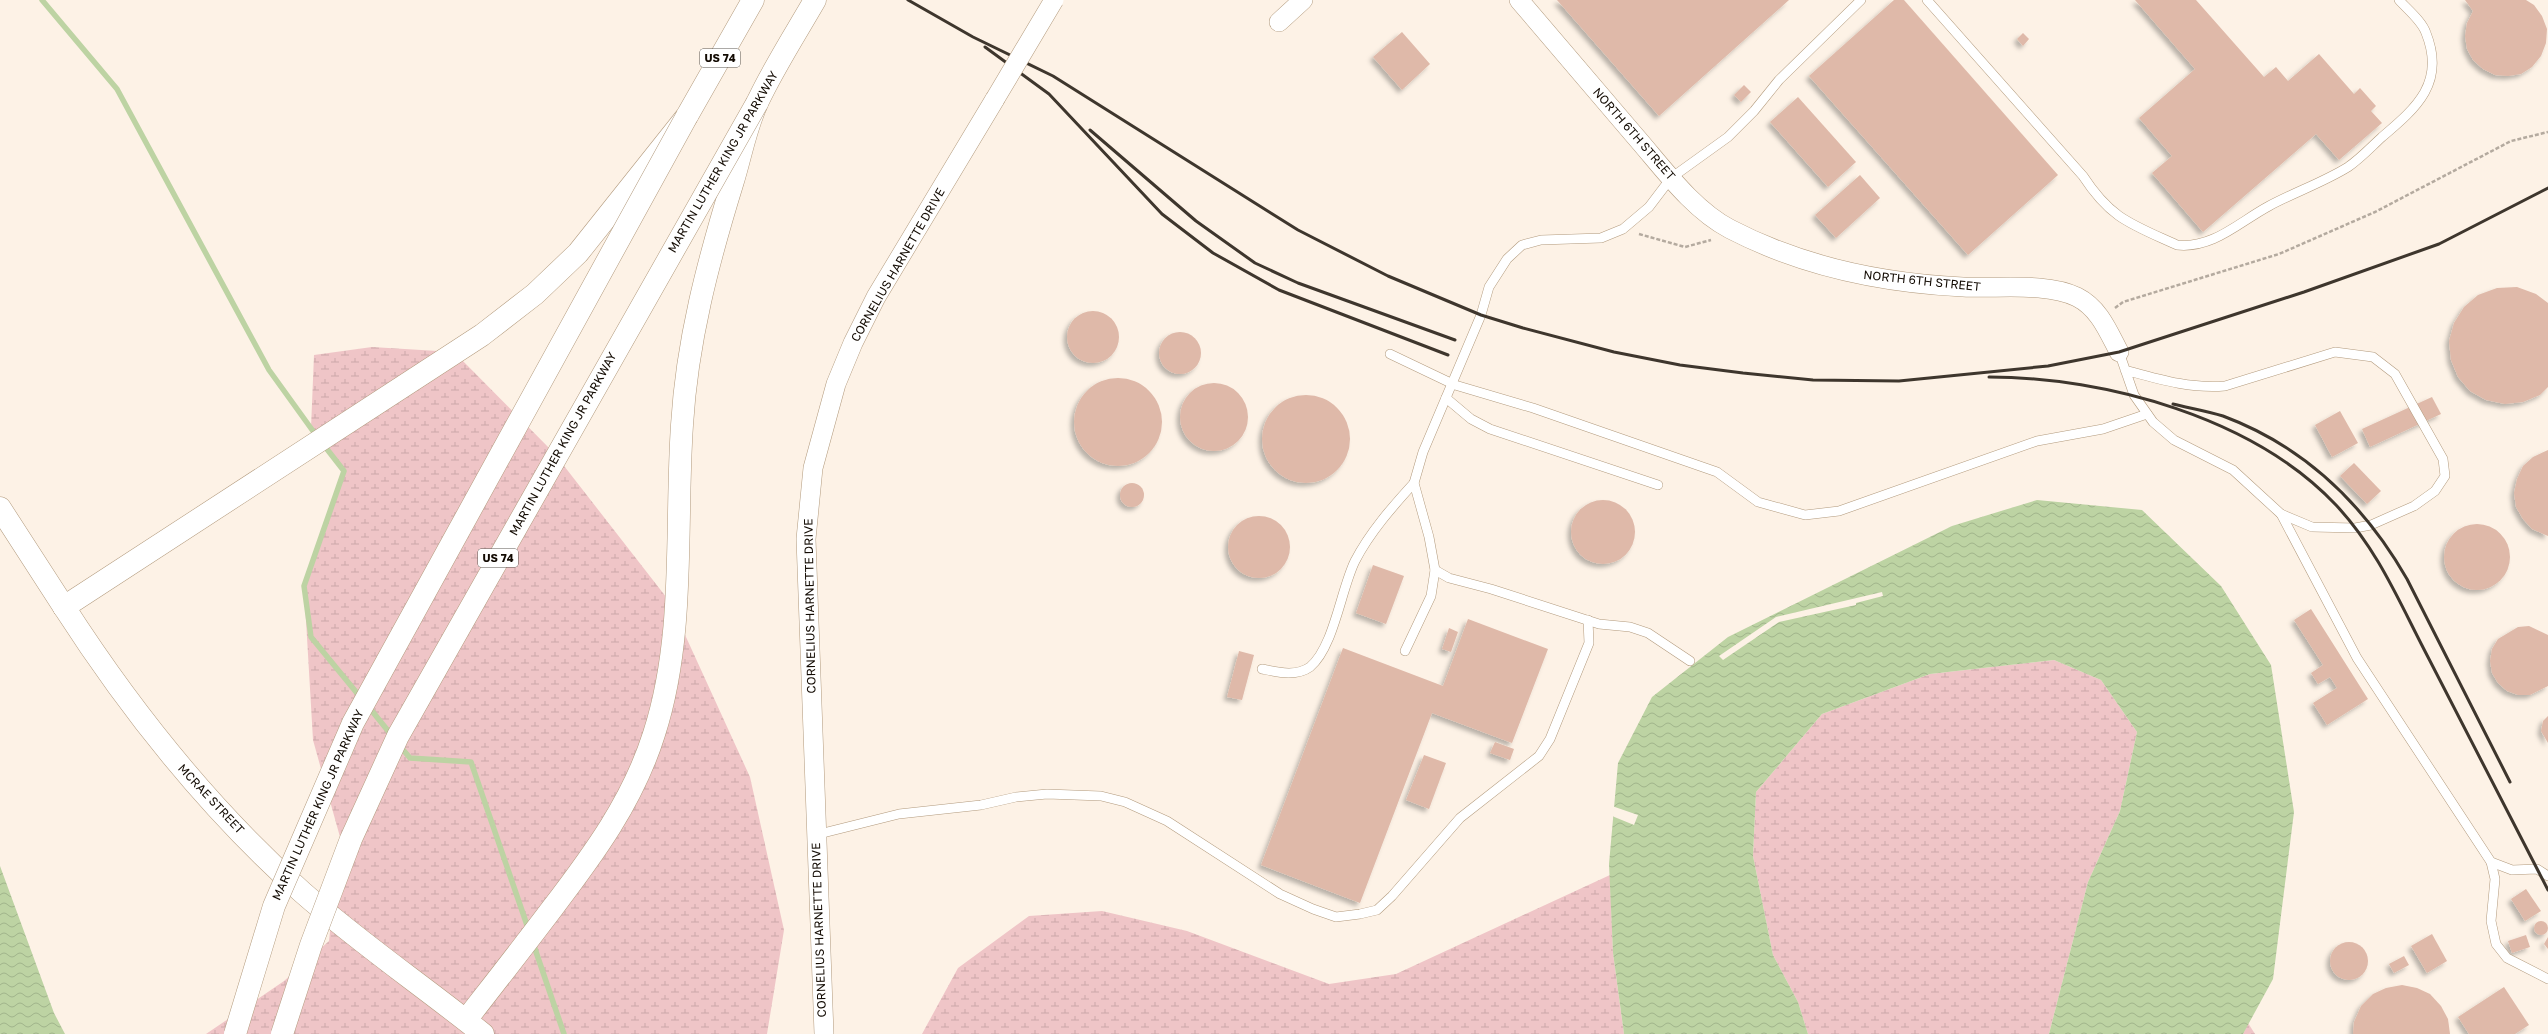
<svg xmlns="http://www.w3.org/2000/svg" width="2548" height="1034" viewBox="0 0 2548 1034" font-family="'Golos Text',sans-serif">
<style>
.wetland{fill:url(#wetland-marsh)}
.water{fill:url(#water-waves)}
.pier{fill:#fdf2e6}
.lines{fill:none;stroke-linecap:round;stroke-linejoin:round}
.stream{stroke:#bdd3a3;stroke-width:5.5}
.building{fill:#dfb9a9;filter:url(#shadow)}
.service-casing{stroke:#b29a7d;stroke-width:10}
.minor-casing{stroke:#b29a7d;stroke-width:20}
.tertiary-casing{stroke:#b29a7d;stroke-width:23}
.secondary-casing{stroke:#b29a7d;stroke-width:23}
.motorway-casing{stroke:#b29a7d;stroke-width:23}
.path{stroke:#b4aa9f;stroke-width:2.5;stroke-dasharray:4 2;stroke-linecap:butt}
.service{stroke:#fff;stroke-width:9}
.minor{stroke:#fff;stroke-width:19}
.tertiary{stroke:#fff;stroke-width:22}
.secondary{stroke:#fff;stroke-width:22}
.motorway{stroke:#fff;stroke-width:22}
.rail{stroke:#3e362d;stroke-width:3}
.minor-bridge-casing{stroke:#b29a7d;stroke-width:20;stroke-linecap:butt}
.motorway-bridge-casing{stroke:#b29a7d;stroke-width:23;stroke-linecap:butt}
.minor-bridge{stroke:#fff;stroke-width:19}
.motorway-bridge{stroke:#fff;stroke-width:22}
.labels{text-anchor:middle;stroke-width:3;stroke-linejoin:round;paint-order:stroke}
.shield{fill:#fff;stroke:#59544e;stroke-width:1}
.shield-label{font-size:11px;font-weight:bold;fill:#120a02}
.street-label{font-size:12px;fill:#120a02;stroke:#fff}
</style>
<defs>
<pattern id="wetland-marsh" width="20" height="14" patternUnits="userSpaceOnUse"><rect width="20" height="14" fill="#efc5c7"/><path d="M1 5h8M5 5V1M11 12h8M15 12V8" fill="none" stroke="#cca8a9"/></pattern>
<pattern id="water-waves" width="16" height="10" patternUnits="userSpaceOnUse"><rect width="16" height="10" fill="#bdd3a3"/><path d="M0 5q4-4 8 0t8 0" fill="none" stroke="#a1b48b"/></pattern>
<filter id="shadow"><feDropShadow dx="-3.5" dy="3.5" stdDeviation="2" flood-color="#0004"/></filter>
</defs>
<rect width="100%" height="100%" fill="#fdf2e6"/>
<g class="wetland">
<path d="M372,347l82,5 100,101 116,149 80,175 34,153 -17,104h-561l78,-53 45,-40 11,-104 -27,-97 -9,-154 40,-115 -33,-43 3,-73z"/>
<path d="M2054,660l47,20 36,52 -17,79 -32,71 -39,152h-241l-10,-32 -25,-47 -20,-99 3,-64 66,-78 108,-40z"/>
<path d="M1610,875l3,78 11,81h-702l36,-66 71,-52 73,-5 85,20 142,53 67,-10z"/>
<path d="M2248,1023l7,11h-12z"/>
</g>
<g class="water">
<path d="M2037,500l105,10 79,76 50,79 23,147 -21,167 -30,55h-194l39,-152 32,-71 17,-79 -36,-52 -47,-20 -124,14 -108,40 -66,78 -3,64 20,99 25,47 10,32h-184l-11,-81 -4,-89 9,-101 34,-66 76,-60 224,-111z"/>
<path d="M0,866l54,147 11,21h-65z"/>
</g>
<g class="pier">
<path d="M1882,592l1,4 -27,7v2l-77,17 -56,38 -4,-4 57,-39z"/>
<path d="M1612,806l26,9 -4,10 -22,-9z"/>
</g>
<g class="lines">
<g class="stream">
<path d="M42,0l75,89 152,281 49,68"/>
<path d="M323,444l21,27 -40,115 7,51 50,61"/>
<path d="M368,706l25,31"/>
<path d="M399,745l11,13 61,4 58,169"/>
<path d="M533,943l31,91"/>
</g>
</g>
<g class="building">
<path d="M1557,0h232l-130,116z"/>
<path d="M1894,0h10l154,175 -90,80 -159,-179z"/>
<path d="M2135,0h61l68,77 12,-10 12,14 31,-27 35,40 6,-6 16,18 -5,5 11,12 -43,37 -23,-26 -113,98 -51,-59 20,-17 -33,-38 56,-49z"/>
<path d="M2465,0h61l8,5 8,11 5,13 -1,14 -5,13 -9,11 -11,7 -13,2 -13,-1 -12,-6 -10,-9 -6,-11 -2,-13 2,-13 6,-12z"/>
<path d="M1402,32l28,32 -28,26 -29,-33z"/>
<path d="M2023,33l6,6 -6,7 -6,-7z"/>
<path d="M1744,85l7,7 -10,10 -7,-7z"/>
<path d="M1798,97l58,65 -28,25 -58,-65z"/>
<path d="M1860,175l20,23 -44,40 -21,-23z"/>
<path d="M2517,287l19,7 12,9v84l-8,8 -17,7 -18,2 -19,-4 -16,-9 -12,-14 -7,-17 -2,-19 5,-18 10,-16 14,-12 19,-7z"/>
<circle cx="1093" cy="337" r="26"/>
<circle cx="1180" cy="353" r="21"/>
<circle cx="1118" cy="422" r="44"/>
<circle cx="1214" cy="417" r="34"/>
<circle cx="1306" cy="439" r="44"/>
<path d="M2432,397l9,17 -71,33 -8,-18z"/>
<path d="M2340,411l18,32 -26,14 -17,-32z"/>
<path d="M2548,450v86l-16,-7 -9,-10 -7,-12 -2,-14 3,-14 6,-13 10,-9z"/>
<path d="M2354,463l27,28 -14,13 -27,-28z"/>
<circle cx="1132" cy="495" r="12"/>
<circle cx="1603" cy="532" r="32"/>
<circle cx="1259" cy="547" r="31"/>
<circle cx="2477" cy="557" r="33"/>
<path d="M1373,565l31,11 -18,48 -30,-11z"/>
<path d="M2311,609l57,90 -41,26 -14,-22 24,-15 -7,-11 -12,7 -7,-11 12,-8 -29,-45z"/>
<path d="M1468,619l80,30 -36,94 -80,-30 -72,190 -99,-38 82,-217 100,38z"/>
<path d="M2529,626l19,9v51l-18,9h-12l-11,-4 -9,-8 -6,-10 -2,-12 2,-12 6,-10 20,-12z"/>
<path d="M1449,628l9,4 -7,20 -9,-3z"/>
<path d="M1239,651l15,4 -12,45 -15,-3z"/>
<path d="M2548,716v27l-7,-12 2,-10z"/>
<path d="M1495,742l19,7 -4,11 -20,-7z"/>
<path d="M1424,755l22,8 -17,46 -23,-9z"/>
<path d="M2526,889l15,22 -16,10 -14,-22z"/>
<circle cx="2541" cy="928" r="7"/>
<path d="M2432,934l15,27 -20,12 -16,-27z"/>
<path d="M2526,935l4,12 -18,6 -4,-12z"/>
<path d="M2548,937v12l-4,-5z"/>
<circle cx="2349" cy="961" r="19"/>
<path d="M2404,956l5,9 -15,8 -5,-9z"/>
<path d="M2402,985l15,3 13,6 11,12 7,13 2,15h-97l1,-12 7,-16 12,-12 13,-6z"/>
<path d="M2504,987l25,38 -14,9h-46l-11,-17z"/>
</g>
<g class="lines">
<defs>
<g id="service">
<path d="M1927,0l156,176c28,43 48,48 94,69 36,4 62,-23 92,-39 26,-14 55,-24 79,-39 12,-8 23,-20 34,-30 34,-29 64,-54 44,-104 -4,-12 -19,-24 -27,-33"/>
<path d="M2119,352l15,43 19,27 21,18 59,30 48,44 31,13 43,1 16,-3 43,-19 21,-15 10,-15 -2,-17 -48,-85 -22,-17 -38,-5 -110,34c-35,3 -67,-7 -100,-16"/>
<path d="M1390,354l65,31 78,23 184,64 41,30 47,13 34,-4 198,-70 66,-12 44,-15"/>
<path d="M1446,398l25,21 19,10 168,56"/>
<path d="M2281,514l76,144 134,204 4,17 -4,42 5,23 11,14 41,21"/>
<path d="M1435,570l14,8 42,11 108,35 31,3 18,6 42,28"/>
<path d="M1405,651l26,-55 4,-26 -6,-33 -15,-54 9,-31 58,-137 8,-28 18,-28 15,-14 19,-5 60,-2 22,-9 26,-22 22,-29 57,-41 26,-26 25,-31 82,-80"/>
<path d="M1262,669c15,3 34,8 48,-2 24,-20 31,-78 45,-106 15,-29 38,-55 59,-78"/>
<path d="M815,835l84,-21 82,-9 35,-8 31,-3 54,2 24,6 42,19 113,73 33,15 23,8 24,-3 17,-4 15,-14 68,-78 79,-62 11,-17 39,-96 -1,-23"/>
<path d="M2491,862l21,8 25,-1 11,7"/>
</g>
<g id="minor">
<path d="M1519,0c38,45 77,90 116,136 28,32 57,73 95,93 73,38 151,54 233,58 34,2 84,-5 114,10 22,11 31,34 42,55"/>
<path d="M1279,22l24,-22"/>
<path d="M824,1034l-18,-495 7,-71 23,-84 17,-41 23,-46 119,-198"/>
</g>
<path id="tertiary" d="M0,508l64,99"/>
<path id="secondary" d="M64,607c67,104 145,202 238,285 58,51 121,94 181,142"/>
<g id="motorway">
<path d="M64,607l418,-272 53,-41 43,-41 109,-137 66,-116"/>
<path d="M466,1020c28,-36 57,-73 85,-110 42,-55 82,-109 103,-176 32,-99 21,-207 28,-309 5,-84 26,-163 51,-244 8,-26 13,-55 25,-80 16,-34 38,-68 57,-101"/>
</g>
</defs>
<use href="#service" class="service-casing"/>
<use href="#minor" class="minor-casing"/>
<use href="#tertiary" class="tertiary-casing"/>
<use href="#secondary" class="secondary-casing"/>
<use href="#motorway" class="motorway-casing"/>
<g class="path">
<path d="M1639,234l46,13 26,-7"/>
<path d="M2115,308l8,-6 156,-48 96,-42 136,-71 37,-9"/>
</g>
<use href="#service" class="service"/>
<use href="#minor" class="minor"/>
<use href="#tertiary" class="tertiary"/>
<use href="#secondary" class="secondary"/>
<use href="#motorway" class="motorway"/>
<g class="rail">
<path d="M908,0l65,37 80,39 245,154 90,46 93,39 42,13 91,24 66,13 63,8 70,7 86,1 149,-15 71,-14 185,-60 135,-48 109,-56"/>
<path d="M985,47l64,47 113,120 51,39 66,37 169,65"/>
<path d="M1090,130l106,91 59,42 43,20 157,57"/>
<path d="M1989,377c117,0 265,41 347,128 43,46 64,99 93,154 39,77 79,154 119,231"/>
<path d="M2173,404c16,4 34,7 50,12 83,31 141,88 184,163l103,203"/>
</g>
<defs>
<path id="minor-bridge" d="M995,99l59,-99"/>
<g id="motorway-bridge">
<path d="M235,1034l39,-128 79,-183 334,-607"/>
<path d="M282,1034l29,-89 40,-106 47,-103 359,-633"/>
</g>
</defs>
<use href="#minor-bridge" class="minor-bridge-casing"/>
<use href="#motorway-bridge" class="motorway-bridge-casing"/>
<use href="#minor-bridge" class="minor-bridge"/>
<use href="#motorway-bridge" class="motorway-bridge"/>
</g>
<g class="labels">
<g class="shield">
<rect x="700" y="49" width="40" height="18" rx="3"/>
<rect x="478" y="549" width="40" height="18" rx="3"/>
</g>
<g class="shield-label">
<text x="720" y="62">US 74</text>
<text x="498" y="562">US 74</text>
</g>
<g class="street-label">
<text transform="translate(1634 134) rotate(49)" y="4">NORTH 6TH STREET</text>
<text transform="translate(723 162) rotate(-60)" y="4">MARTIN LUTHER KING JR PARKWAY</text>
<text transform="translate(898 265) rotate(-60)" y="4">CORNELIUS HARNETTE DRIVE</text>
<text transform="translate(1922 281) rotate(6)" y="4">NORTH 6TH STREET</text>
<text transform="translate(563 444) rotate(-61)" y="4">MARTIN LUTHER KING JR PARKWAY</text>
<text transform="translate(810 606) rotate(-91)" y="4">CORNELIUS HARNETTE DRIVE</text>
<text transform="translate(211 799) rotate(47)" y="4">MCRAE STREET</text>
<text transform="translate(318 805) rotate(-66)" y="4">MARTIN LUTHER KING JR PARKWAY</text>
<text transform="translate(819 930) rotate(-92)" y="4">CORNELIUS HARNETTE DRIVE</text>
</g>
</g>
</svg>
